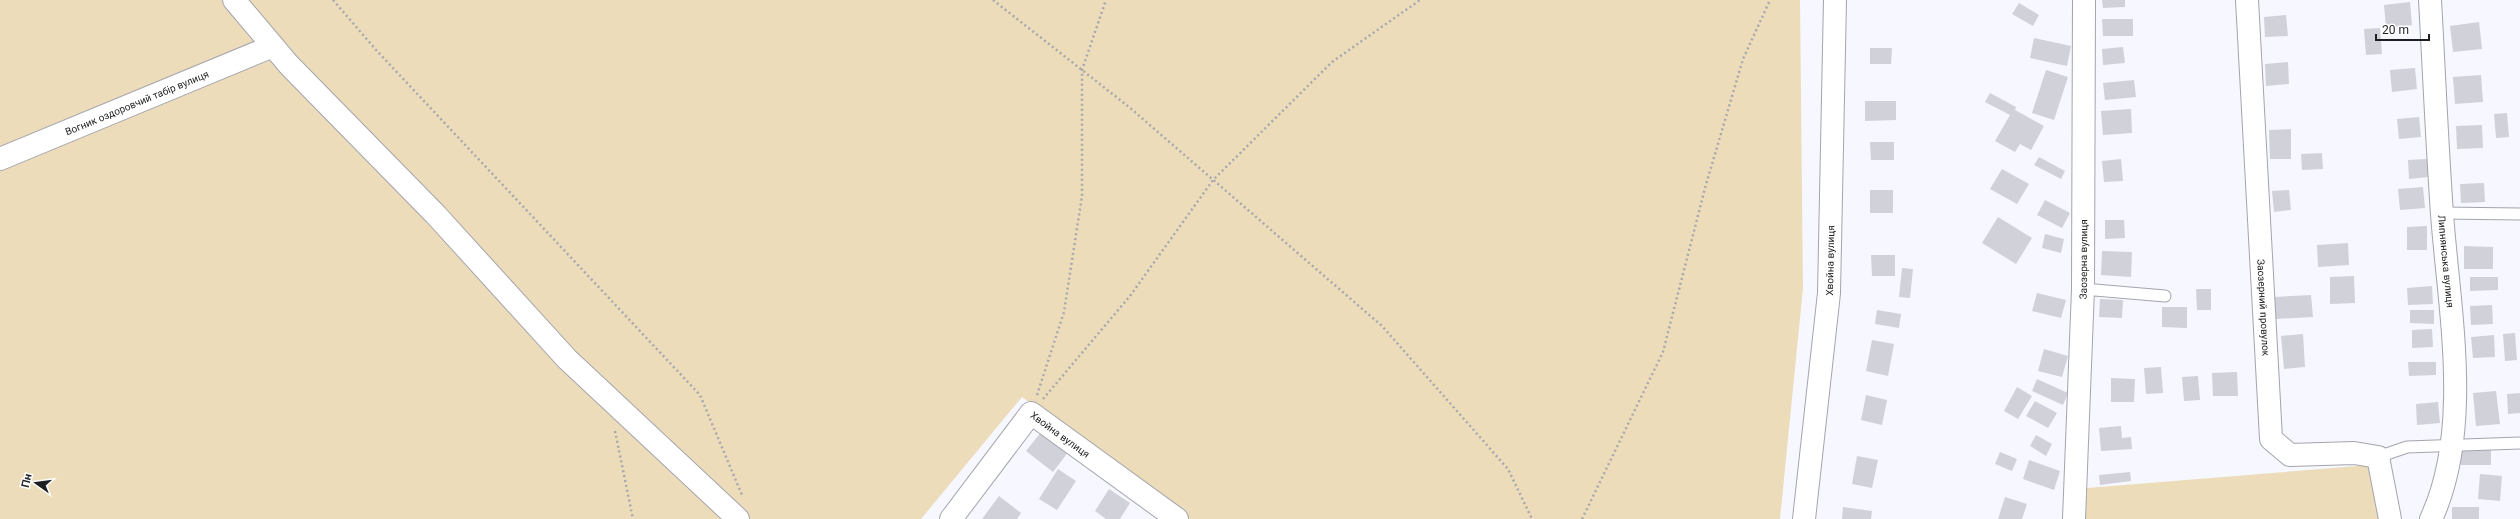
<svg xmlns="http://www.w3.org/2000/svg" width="2520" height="519" viewBox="0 0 2520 519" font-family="Roboto,sans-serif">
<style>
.green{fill:#ecdcba}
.building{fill:#d1d1da}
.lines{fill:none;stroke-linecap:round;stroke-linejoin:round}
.service-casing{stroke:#a4a4ad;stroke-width:13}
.minor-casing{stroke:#a4a4ad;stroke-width:24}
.path{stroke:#a7a8ae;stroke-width:2.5;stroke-dasharray:2 3;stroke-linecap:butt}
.service{stroke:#fff;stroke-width:11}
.minor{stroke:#fff;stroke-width:22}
.labels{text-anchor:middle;stroke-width:3;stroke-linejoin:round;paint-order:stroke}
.street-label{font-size:10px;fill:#1e1f22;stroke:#fff}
</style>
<rect width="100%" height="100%" fill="#f7f7ff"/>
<g class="green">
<path d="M0,0h1800l3,288 -23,231h-590l-168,-122 -101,122h-921z"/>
<path d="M2370,465l10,54h-297l4,-31z"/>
</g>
<g class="building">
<path d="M2102,0h23v7l-22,1z"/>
<path d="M2410,2l2,23 -26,3 -2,-23z"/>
<path d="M2019,3l20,12 -6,11 -21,-12z"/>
<path d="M2286,15l2,21 -23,1 -1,-20z"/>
<path d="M2102,19h31v17h-30z"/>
<path d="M2479,22l3,27 -29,3 -3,-26z"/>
<path d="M2380,28l2,26 -16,1 -2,-26z"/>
<path d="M2034,38l37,8 -4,20 -37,-8z"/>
<path d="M2123,47l2,16 -22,2 -1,-16z"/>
<path d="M1870,48h22l-1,16h-21z"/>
<path d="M2288,62l1,22 -23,2 -1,-22z"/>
<path d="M2415,68l2,21 -25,3 -2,-22z"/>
<path d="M2046,70l22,7 -14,43 -22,-7z"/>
<path d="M2481,75l2,27 -28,2 -2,-27z"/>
<path d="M2134,80l2,17 -31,3 -2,-17z"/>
<path d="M1990,93l26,14 -1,3 29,16 -13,24 -11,-6 -5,8 -20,-11 15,-26 -25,-13z"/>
<path d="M1865,101h31v19l-31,1z"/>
<path d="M2131,109l1,24 -29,2 -2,-24z"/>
<path d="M2507,113l2,24 -13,1 -2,-24z"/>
<path d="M2419,117l2,20 -22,2 -2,-20z"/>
<path d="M2482,125l1,23 -26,1 -1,-23z"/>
<path d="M2291,129v30h-21l-1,-29z"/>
<path d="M1870,142h24v18h-23z"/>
<path d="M2322,153l1,16 -21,1 -1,-16z"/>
<path d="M2039,157l26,14 -4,8 -27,-14z"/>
<path d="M2121,159l2,22 -19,1 -2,-21z"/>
<path d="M2427,159l1,18 -19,2 -1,-19z"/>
<path d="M2002,169l27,15 -12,20 -27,-15z"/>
<path d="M2484,183l1,19 -24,1 -1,-19z"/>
<path d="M2423,187l2,21 -25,2 -2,-21z"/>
<rect x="1870" y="190" width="23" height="23"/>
<path d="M2289,190l2,20 -17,2 -2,-21z"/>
<path d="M2045,200l25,13 -8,15 -25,-13z"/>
<path d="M1998,217l34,21 -16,26 -34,-21z"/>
<path d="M2105,220h19l1,18 -20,1z"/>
<path d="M2427,226v24h-20v-23z"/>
<path d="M2045,234l19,5 -3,14 -19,-5z"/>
<path d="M2348,243l1,22 -31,2 -1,-22z"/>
<path d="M2464,246l29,1v22h-29z"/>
<path d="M2102,251l30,1 -1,25 -30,-2z"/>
<path d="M1871,255h24v21h-23z"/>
<path d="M1902,268l11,1 -3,29 -11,-1z"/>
<path d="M2354,276l1,27 -25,1v-27z"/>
<path d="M2470,277h28v13l-28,1z"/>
<path d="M2432,286l1,18 -25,1 -1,-17z"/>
<path d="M2196,289h15v21h-14z"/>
<path d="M2037,293l29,7 -5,18 -29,-7z"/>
<path d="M2311,295l2,22 -38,2 -1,-22z"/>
<path d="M2100,299l23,1 -1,18 -23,-1z"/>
<path d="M2492,305l1,19 -22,1 -1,-19z"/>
<path d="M2162,307h25v21l-25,-1z"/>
<path d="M1877,310l24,4 -2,14 -24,-4z"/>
<path d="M2410,310h24v14l-24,-1z"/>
<path d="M2432,329l1,18 -21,1v-18z"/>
<path d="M2515,333l2,27 -12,1 -2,-27z"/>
<path d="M2303,334l2,33 -21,2 -3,-33z"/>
<path d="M2494,335l1,22 -22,1 -2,-21z"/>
<path d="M1872,340l22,4 -6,32 -22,-5z"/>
<path d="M2044,349l24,7 -6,21 -24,-6z"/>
<path d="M2408,362h28v13l-27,1z"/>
<path d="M2161,367l2,26 -17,1 -2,-26z"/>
<path d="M2237,372l1,24h-25l-1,-23z"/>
<path d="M2198,376l2,24 -16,1 -2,-24z"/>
<path d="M2111,378l24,1 -1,23h-23z"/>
<path d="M2037,379l31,14 -5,12 -31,-14z"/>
<path d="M2017,387l15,9 -14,23 -14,-8z"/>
<path d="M2496,391l4,33 -24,2 -3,-33z"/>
<path d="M2520,393v20l-12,1 -1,-20z"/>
<path d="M1866,395l21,5 -5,25 -21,-5z"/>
<path d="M2035,401l22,12 -9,15 -22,-12z"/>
<path d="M2438,402l2,21 -23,2 -1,-21z"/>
<path d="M2121,426l1,12 9,-1 1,12 -31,2 -2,-23z"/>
<path d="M1042,431l27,20 -16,21 -27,-21z"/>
<path d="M2036,435l16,9 -6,12 -16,-10z"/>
<rect x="2461" y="450" width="30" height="15"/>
<path d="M2000,452l17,7 -5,12 -17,-7z"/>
<path d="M1857,456l21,4 -6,28 -20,-4z"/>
<path d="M2029,460l31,11 -6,19 -31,-11z"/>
<path d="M1058,469l18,12 -19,29 -18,-11z"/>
<path d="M2130,472l1,9 -31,4 -1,-10z"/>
<path d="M2480,474l22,2 -2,25 -22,-2z"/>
<path d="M1109,489l21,14 -10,16h-14l-11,-8z"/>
<path d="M999,496l22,17 -4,6h-35z"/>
<path d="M2005,497l22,7 -5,15h-24z"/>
<path d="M1843,507l29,4 -1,8h-29z"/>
<rect x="2452" y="507" width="27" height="12"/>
</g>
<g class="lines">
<defs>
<g id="service">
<path d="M2442,213l78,1"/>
<path d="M2083,289l82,7"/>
<path d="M2378,457l29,-10 113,-4"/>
</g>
<g id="minor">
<path d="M234,0l55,65 147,150 131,144 171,160"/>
<path id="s1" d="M2247,0l24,439 19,16 64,-2 24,4 12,62"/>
<path id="s2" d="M2430,0c4,71 7,143 12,214 7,96 31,215 -11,305"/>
<path id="s3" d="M0,159l273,-113"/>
<path id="s4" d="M951,519l80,-106 146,106"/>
<path id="s5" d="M1804,519l25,-226 6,-293"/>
<path id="s6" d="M2074,519l9,-230 1,-289"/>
</g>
</defs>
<use href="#service" class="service-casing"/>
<use href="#minor" class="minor-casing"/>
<g class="path">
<path d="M333,0l44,51 323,344 42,100"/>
<path d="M993,0l136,107 253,219 126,143 24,50"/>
<path d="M1037,395l27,-83 18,-116v-126l24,-70"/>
<path d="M1043,399l87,-103 83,-116 119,-118 88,-62"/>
<path d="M615,431l18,88"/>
<path d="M1582,519l81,-167 42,-164 38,-129 27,-59"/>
</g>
<use href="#service" class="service"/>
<use href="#minor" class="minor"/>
</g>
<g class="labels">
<g class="street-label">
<text dy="4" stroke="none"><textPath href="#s3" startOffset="148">Вогник оздоровчий табір вулиця</textPath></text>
<text dy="4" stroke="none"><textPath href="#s5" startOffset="260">Хвойна вулиця</textPath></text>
<text dy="4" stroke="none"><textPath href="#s6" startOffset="260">Заозерна вулиця</textPath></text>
<text dy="4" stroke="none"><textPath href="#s2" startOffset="262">Липнянська вулиця</textPath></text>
<text dy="4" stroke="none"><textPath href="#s1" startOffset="308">Заозерний провулок</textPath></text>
<text dy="4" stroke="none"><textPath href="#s4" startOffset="169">Хвойна вулиця</textPath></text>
</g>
</g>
<g transform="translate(36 483) rotate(284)" stroke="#ffffff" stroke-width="3" paint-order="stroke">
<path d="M0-3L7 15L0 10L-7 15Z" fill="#1e1f22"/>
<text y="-6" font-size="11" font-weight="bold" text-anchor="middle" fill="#1e1f22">Пн</text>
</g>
<path d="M2376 34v6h53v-6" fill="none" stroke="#1e1f22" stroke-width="2"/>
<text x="2382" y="34" font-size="12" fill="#1e1f22" stroke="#ffffff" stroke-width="3" paint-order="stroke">20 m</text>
</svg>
